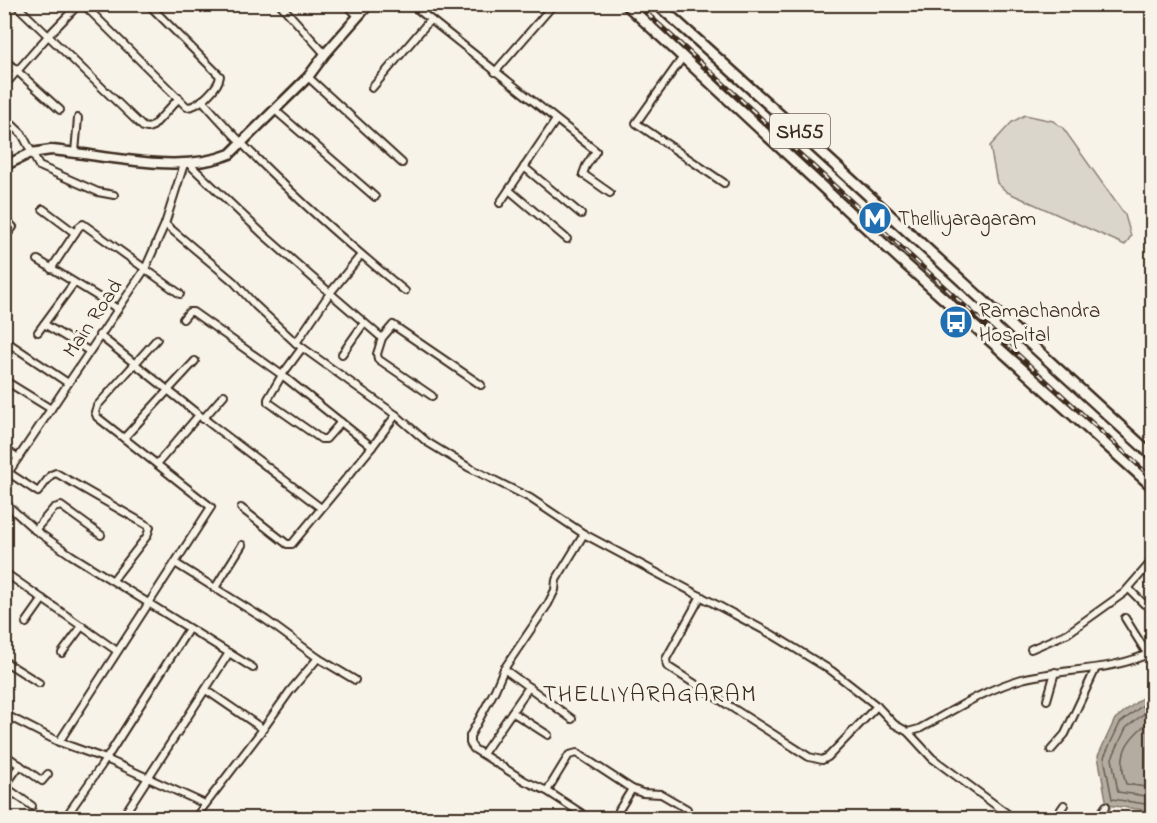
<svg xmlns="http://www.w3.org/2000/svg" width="1157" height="823" viewBox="0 0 1157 823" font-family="'Indie Flower',sans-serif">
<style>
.green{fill:#dbd6cb;stroke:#8b8074;stroke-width:1.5}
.water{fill:#b4aca0;stroke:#84786c;stroke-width:1.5}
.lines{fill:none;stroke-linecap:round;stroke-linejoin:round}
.shore{stroke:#6b5e52;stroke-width:1.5}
.street-casing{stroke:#3b2a1e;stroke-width:10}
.secondary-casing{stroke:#3b2a1e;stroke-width:13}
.primary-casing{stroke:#3b2a1e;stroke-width:14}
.street{stroke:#f7f3e8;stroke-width:6}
.secondary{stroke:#f7f3e8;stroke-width:8}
.primary{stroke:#f7f3e8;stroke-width:9}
.rail-casing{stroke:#3b2a1e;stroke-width:4.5}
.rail{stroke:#f7f3e8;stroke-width:2;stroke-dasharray:7;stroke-linecap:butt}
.labels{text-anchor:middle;stroke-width:6;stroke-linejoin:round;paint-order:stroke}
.shield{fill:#f7f3e8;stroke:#73665b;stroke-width:1.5}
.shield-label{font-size:20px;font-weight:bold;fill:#3b2a1e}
.poi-label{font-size:21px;fill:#3b2a1e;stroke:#f7f3e8;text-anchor:start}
.street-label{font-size:21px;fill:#3b2a1e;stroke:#f7f3e8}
.quarter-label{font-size:24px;letter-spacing:1.5px;fill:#3b2a1e;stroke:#f7f3e8}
</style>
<rect width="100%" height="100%" fill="#f7f3e8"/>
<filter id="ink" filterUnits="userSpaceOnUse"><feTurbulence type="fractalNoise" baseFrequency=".0167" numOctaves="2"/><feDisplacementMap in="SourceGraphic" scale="12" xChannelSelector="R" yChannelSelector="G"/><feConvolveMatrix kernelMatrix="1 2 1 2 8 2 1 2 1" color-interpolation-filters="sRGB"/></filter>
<g filter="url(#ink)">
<path class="green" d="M1025,115l28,6 10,7 62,87 6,21 -6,9 -118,-53 -10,-9 -7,-37 22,-24z"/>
<path class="water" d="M1152,690v121l-45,-6 -9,-49 17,-37z"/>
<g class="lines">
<g class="shore">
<path d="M1152,698l-32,25 -16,34 8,42 40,6"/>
<path d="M1152,707l-26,21 -14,30 6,34 34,5"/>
<path d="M1152,719c-24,19 -36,33 -26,65l26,4"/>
</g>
<defs>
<g id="street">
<path d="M15,4l128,123 5,1 5,-2 26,-28"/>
<path d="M83,4l104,103c12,0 32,-20 33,-31l-72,-72"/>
<path d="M280,4l45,50"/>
<path d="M346,4l12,12"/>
<path d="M411,4l185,147 -10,15 -3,8 27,19"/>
<path d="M683,57l-47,66 88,60"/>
<path d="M4,59l56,51"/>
<path d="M495,72l59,-68"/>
<path d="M308,77l94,86"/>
<path d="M4,86l44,-50 31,-32"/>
<path d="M372,88l58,-68"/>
<path d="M202,100c61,70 131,132 203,191"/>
<path d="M276,111l99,86"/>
<path d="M4,117l18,17 17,32 59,26 16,3"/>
<path d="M75,152l3,-34"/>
<path d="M189,164l75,71 66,58 -34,50"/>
<path d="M524,167l57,47"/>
<path d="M509,190l58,49"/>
<path d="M500,203l56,-83"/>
<path d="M43,209l32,24"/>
<path d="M4,218l9,9 -9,11"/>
<path d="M165,224l69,58 21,23 41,38 100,72 31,27 41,25 62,31 54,36 189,101 59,36 45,35 17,18 14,8 24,26 81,60"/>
<path d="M361,255l-31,38 52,45 11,-13 88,60"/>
<path d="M38,260l80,49"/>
<path d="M51,269l28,-42 4,-3 97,70"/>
<path d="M183,319l6,-7h4l89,63 -14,24v3l53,37h5l15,-17"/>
<path d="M44,324l45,27"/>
<path d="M38,332l36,-49"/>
<path d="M99,335l100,80 122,93"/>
<path d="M382,338l-5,16 1,5 54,37"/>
<path d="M4,340l64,43"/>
<path d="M342,354l22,-31"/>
<path d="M4,380l47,29"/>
<path d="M203,419l21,-24"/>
<path d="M124,438l71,-77"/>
<path d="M372,447l24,-32"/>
<path d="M4,448l14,10"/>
<path d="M157,464l42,-49"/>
<path d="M9,473l29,19 13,-17 5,-2 94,54 -3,9 -34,44"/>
<path d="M4,479l141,-210 20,-45 19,-60"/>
<path d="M4,502l31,28 36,25 158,98 -107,165"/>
<path d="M241,508l46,36h5l80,-97 -90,-72 20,-27"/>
<path d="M35,530l19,-22 7,-2 40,29"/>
<path d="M584,534l-28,46 -1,10 -7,14 -44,65 -9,21 -25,46v7l4,6 51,32 22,10 22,-36 8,-2 55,36 10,4 19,1 26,15"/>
<path d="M175,563l91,57 52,38 37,22"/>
<path d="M4,572l113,79"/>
<path d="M215,588l27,-43"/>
<path d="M1129,589l15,15 8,-4"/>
<path d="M701,596l-35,63 1,7 142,91 13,3 6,-3 49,-51"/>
<path d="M1125,618l23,37"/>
<path d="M26,623l17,-24"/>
<path d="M1031,649l37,-16 56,-40 28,-32"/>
<path d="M62,653l20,-27"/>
<path d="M229,653l24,15"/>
<path d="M4,661l35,22"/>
<path d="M504,669l68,50"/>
<path d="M206,690l57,39 27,-38 28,-33"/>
<path d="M1047,700l8,-28"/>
<path d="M512,712l36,23"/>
<path d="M4,714l55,28 47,17 99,45"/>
<path d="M908,732l11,-3c33,-18 67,-40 103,-50 43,-11 90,-7 130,-27"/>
<path d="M59,742l152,-235 -114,-90 -2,-5 2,-6 60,-67"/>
<path d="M1051,750l14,-16 31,-66"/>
<path d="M4,754l38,27 6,-7"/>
<path d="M483,754l46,-67"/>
<path d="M4,786l28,20"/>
<path d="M4,787l16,-22"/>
<path d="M547,791l34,22"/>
<path d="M619,810l13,-21"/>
<path d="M65,818l41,-59 82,-129"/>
<path d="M195,818l68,-89"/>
<path d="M1055,818l9,-13"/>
<path d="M1098,818l8,-12"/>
</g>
<path id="secondary" d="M4,166l27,-13 20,-3c55,5 128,25 179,4l78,-77 17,-23 44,-50"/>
<g id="primary">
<path d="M626,4l277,258 249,224"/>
<path d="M657,4c167,149 330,301 495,451"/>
</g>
</defs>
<use href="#street" class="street-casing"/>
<use href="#secondary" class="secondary-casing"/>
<use href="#primary" class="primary-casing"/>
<use href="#street" class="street"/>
<use href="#secondary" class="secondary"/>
<use href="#primary" class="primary"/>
<defs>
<path id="rail" d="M637,4l515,474"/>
</defs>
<use href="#rail" class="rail-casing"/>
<use href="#rail" class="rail"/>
</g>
</g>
<defs>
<symbol id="metro-disc" viewBox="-11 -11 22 22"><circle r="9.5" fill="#1f6fb2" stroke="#f7f3e8"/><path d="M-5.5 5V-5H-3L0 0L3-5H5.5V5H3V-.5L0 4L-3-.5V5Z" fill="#fff"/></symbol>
<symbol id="bus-disc" viewBox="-11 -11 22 22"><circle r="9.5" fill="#1f6fb2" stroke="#f7f3e8"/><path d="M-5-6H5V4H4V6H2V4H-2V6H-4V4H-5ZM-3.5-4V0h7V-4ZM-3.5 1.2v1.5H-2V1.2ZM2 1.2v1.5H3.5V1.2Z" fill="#fff"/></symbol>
</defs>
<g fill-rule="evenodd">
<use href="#metro-disc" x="856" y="199" width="38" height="38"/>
<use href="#bus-disc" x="937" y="303" width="38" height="38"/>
</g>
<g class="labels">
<rect class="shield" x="770" y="114" width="60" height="34" rx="4.5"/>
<g class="shield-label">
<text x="800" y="138">SH55</text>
</g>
<g class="poi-label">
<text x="898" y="225">Thelliyaragaram</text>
<text x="979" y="317">Ramachandra<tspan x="979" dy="24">Hospital</tspan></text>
</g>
<g class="street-label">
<text transform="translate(92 318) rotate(-56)" y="7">Main Road</text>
</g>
<g class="quarter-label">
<text x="650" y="701">THELLIYARAGARAM</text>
</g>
</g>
<rect width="1157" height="823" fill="none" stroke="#f7f3e8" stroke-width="24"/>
<rect x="12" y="12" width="1133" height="799" fill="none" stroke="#3b2a1e" stroke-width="2" filter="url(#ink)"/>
</svg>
